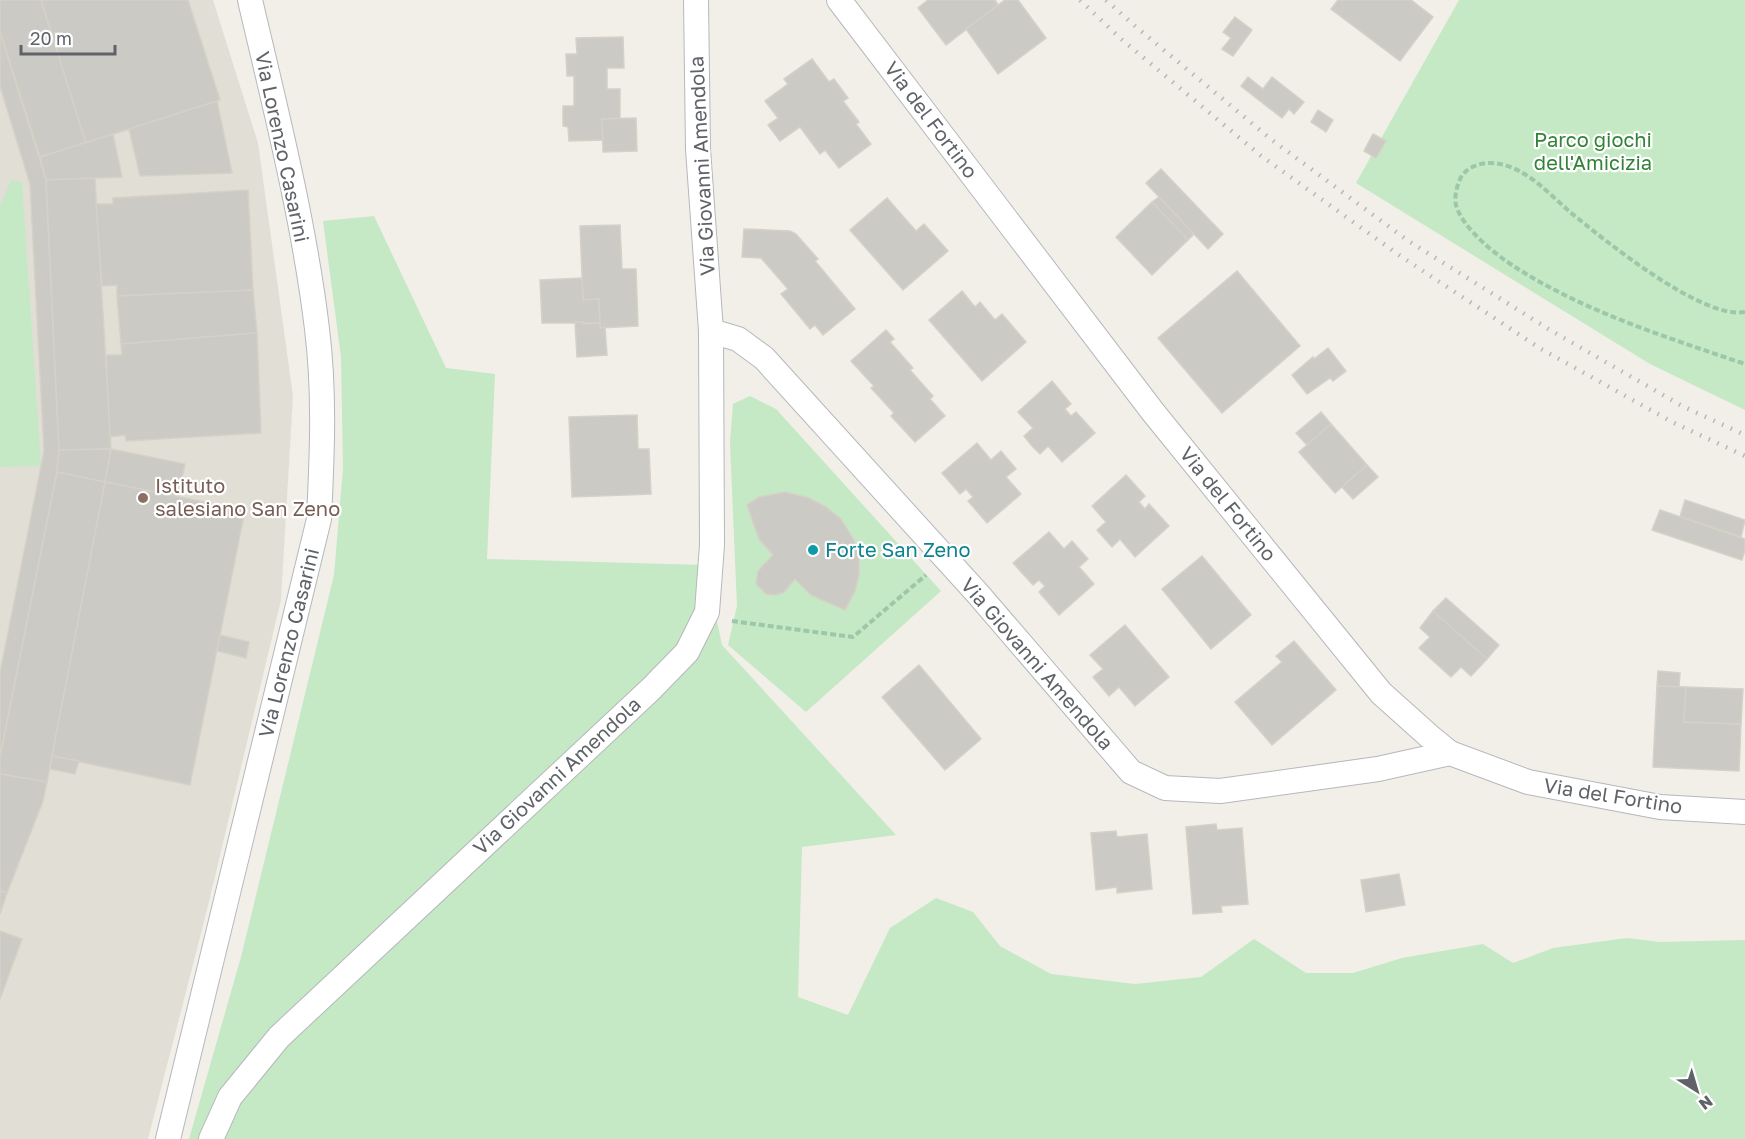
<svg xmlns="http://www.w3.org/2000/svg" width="1745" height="1139" viewBox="0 0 1745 1139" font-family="'Golos Text',sans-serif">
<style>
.education{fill:#e1ded6}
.green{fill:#c5e8c5}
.building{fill:#cccac5;stroke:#d6d1c6;stroke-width:1.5}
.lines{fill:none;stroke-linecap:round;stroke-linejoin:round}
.minor-casing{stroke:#b5b8bc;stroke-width:26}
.path{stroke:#9cc7a9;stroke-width:4;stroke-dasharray:6 3;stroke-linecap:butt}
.minor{stroke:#fff;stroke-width:24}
.rail{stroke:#b6b7b8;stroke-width:4.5;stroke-dasharray:1.5 8;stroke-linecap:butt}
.education-dot{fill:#8d6e63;stroke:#fff;stroke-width:2}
.culture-dot{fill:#0f9aa8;stroke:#fff;stroke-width:2}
.labels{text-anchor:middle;stroke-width:4.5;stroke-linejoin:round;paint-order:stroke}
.street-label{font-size:20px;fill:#5f6368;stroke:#fff}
.park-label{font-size:20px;fill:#348238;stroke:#fff}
.education-label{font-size:20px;fill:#785e54;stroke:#fff;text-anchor:start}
.culture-label{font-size:20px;fill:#0d838f;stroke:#fff;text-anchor:start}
</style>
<rect width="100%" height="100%" fill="#f1efe8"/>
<path class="education" d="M0,0h213l45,143 35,253 -12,204 -75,314 -58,225h-148z"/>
<g class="green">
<path d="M1459,0h286v410l-95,-46 -294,-181z"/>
<path d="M11,180l11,2 19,284 -41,1v-260z"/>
<path d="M374,216l72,152 49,6 -8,185 218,6 17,80 174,190 -94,12 -4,150 50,18 42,-87 46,-30 37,14 27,34 51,28 84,10 66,-7 53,-38 52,34h47l49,-15 81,-14 30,19 40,-15 74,-10 33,4 85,-2v199h-1556l52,-182 93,-382 9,-107 -2,-111 -18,-136z"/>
<path d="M750,396l26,13 165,182 -135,121 -78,-67 9,-39 -7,-163 3,-39z"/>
</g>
<g class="building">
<path d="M0,0h41l45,143 -46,14 -40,-125z"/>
<path d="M41,0h147l32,100 -134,43z"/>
<path d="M928,0h67l3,5 -52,40 -28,-37z"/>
<path d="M1005,0h13l28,38 -48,36 -32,-45z"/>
<path d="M1338,0h73l22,17 -33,44 -69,-52z"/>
<path d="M1235,17l17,13 -19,26 -11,-7 9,-11 -8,-6z"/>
<path d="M0,32l46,148 13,270 -2,22 -57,285v-84l44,-222 -14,-267 -30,-98z"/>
<path d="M623,37l1,31h-17v21h13v30h-18l1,21 -34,1 -1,-14 -5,-1v-20h11v-30h-7l-1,-22h11l-1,-16z"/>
<path d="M812,59l17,23 5,-3 14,19 -5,3 16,21 -3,2 15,20 -32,24 -14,-18 -5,4 -20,-27 -20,14 -12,-16 10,-7 -13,-17 23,-17 -4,-5z"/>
<path d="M1248,77l15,12 9,-12 32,25 -10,12 -5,-5 -7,9 -41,-32z"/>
<path d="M217,101l15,72 -92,3 -11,-47z"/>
<path d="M1318,110l15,10 -7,12 -15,-10z"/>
<path d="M636,118l1,33 -34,1 -1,-33z"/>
<path d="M113,134l9,43 -76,3 -6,-23z"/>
<path d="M1373,134l13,7 -10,17 -12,-7z"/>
<path d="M1161,169l62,65 -15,15 -62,-66z"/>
<path d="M95,178l16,271 -52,1 -13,-270z"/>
<path d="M248,190l5,100 -136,6v-11l-15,1 -6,-82h17v-6z"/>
<path d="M1159,197l35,37 -6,6 -36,-38z"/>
<path d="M887,198l29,33 8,-7 24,27 -45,39 -53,-60z"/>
<path d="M1152,202l36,38 -36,35 -36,-38z"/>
<path d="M620,225l2,44h14l2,57 -38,2 -1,-29 -16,1 -3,-74z"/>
<path d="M744,229l46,2 6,3 22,25 -3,2 40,48 -32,26 -8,-10 -5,4 -29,-35 7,-5 -27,-31 -19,-1z"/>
<path d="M1237,271l63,75 -78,67 -64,-75z"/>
<path d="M582,278l1,22 16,-1 1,24h-58l-2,-43z"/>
<path d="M253,290l4,43 -136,11 -4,-48z"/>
<path d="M962,291l13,16 5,-5 15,18 7,-6 24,28 -44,39 -53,-61z"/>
<path d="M575,322h9l-1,2 17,-1v5l5,-1 2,28 -30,2z"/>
<path d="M886,330l8,9 -4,3 23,26 -3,2 23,26 -3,3 15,17 -30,26 -24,-26 3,-3 -23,-25 3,-2 -23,-25z"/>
<path d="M257,333l4,100 -135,8 -1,-6 -15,2 -4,-82h16l-1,-11z"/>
<path d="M1328,348l18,23 -13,10 -3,-3 -23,16 -15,-19 21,-18 1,2z"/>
<path d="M1052,381l19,23 -6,5 6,7 5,-4 19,21 -33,29 -14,-16 -8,8 -8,-8 -8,-10 9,-8 -15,-16z"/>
<path d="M1321,412l10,12 -24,21 -11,-12z"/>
<path d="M637,415l1,34h11l2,45 -79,3 -3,-80z"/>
<path d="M1331,424l36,41 -32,28 -36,-41z"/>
<path d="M977,443l14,17 10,-9 15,18 -10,8 15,17 -34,29 -19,-22 5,-4 -7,-8 -6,5 -18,-21z"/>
<path d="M111,449l-6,33 -48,-10 2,-22z"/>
<path d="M111,449l74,15 -7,33 -73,-15z"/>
<path d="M1367,465l11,12 -25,22 -11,-12z"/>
<path d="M57,472l48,10 -58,300 -47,-8v-17z"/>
<path d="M1126,475l19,21 -6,6 6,7 4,-5 20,22 -34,31 -15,-18 -8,8 -15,-17 9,-8 -14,-16z"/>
<path d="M105,482l140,28 -55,275 -138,-29z"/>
<path d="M785,492l24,6 17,9 15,12 13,21 5,16v19l-4,16 -10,19 -34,-15 -16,-16 -11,13 -8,3 -10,-1 -10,-10 2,-13 15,-16 -14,-16 -12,-34 12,-8z"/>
<path d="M1685,500l60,20 -4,17 -61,-20z"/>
<path d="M1660,510l85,29v11l-3,10 -90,-30z"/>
<path d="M1049,532l15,17 8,-8 16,18 -9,8 15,17 -35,31 -20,-23 6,-6 -6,-6 -6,5 -20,-22z"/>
<path d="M1202,556l49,59 -40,34 -49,-60z"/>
<path d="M1446,598l53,47 -12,14 -54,-48z"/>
<path d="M1433,611l54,48 -16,17 -10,-9 -10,10 -32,-29 11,-11 -10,-9z"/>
<path d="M1125,625l44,52 -34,29 -16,-19 -10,9 -16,-19 10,-8 -13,-14z"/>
<path d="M220,635l29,7 -3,16 -29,-7z"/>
<path d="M1294,641l42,49 -64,55 -37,-43 47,-40 -6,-6z"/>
<path d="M919,665l62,74 -36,31 -63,-73z"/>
<path d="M1658,671l22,2 -1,14 -22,-1z"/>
<path d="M1657,686l29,1 -2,35 57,2 -2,47 -86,-4z"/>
<path d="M1686,687l57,2 -2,35 -57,-2z"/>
<path d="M52,756l27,5 -4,13 -25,-5z"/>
<path d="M0,774l47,8 -4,19 -36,92 -7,-3z"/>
<path d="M1216,824l1,6 25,-2 6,76 -27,2 1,6 -29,2 -7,-87z"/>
<path d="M1116,831l1,6 30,-3 5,55 -35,4v-6l-21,3 -5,-57z"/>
<path d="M1399,874l6,31 -39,7 -5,-32z"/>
<path d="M0,891l7,2 -7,21z"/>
<path d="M0,931l22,8 -22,60z"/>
</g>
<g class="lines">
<defs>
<g id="minor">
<path d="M839,0l314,412 228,281 48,43 21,17 78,29 132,25 85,5"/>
<path d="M711,331l27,8 26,19 214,236 153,178 34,16 55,3 158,-22 72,-16"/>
<path d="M168,1139l151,-620c3,-63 6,-126 -2,-190 -13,-109 -42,-222 -67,-329"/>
<path d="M211,1139l19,-42 49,-60 372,-348 36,-37 20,-40 5,-67 -1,-214 -13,-182 -2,-149"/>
</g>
</defs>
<use href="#minor" class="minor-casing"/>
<g class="path">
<path d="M1745,312c-43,8 -142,-73 -175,-100 -23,-20 -47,-48 -79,-49 -12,0 -25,4 -31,16 -3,7 -6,18 -4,26 6,23 40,50 59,62 70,45 151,70 230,97"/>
<path d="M732,621l121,16 73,-62"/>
</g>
<use href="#minor" class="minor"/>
<g class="rail">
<path d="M1080,0l40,38 140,117 139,100 142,94 133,74 71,33"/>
<path d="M1106,0l29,26 137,114 135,100 143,90 132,76 63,29"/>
</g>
</g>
<circle class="education-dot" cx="143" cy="498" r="6"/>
<circle class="culture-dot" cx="813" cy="550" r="6"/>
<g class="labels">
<g class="street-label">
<text transform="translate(931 120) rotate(53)" y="7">Via del Fortino</text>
<text transform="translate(282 147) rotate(78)" y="7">Via Lorenzo Casarini</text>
<text transform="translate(702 166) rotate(-93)" y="7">Via Giovanni Amendola</text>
<text transform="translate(1228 504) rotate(51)" y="7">Via del Fortino</text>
<text transform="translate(289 643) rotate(-76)" y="7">Via Lorenzo Casarini</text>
<text transform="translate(1037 664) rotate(49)" y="7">Via Giovanni Amendola</text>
<text transform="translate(557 776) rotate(-43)" y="7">Via Giovanni Amendola</text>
<text transform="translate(1613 796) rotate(9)" y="7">Via del Fortino</text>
</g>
<g class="park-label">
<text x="1593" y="147">Parco giochi<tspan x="1593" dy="23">dell'Amicizia</tspan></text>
</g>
<g class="education-label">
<text x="155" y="493">Istituto<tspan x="155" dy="23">salesiano San Zeno</tspan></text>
</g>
<g class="culture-label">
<text x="825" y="557">Forte San Zeno</text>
</g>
</g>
<g transform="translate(1697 1091) rotate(143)" stroke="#ffffff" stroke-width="4.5" paint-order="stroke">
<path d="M0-4.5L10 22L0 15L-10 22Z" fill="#5f6368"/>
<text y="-9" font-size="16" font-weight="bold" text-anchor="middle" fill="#5f6368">N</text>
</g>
<path d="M21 45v9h94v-9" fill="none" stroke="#5f6368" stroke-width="3"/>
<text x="30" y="45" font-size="18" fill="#5f6368" stroke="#ffffff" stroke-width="4.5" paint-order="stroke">20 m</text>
</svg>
